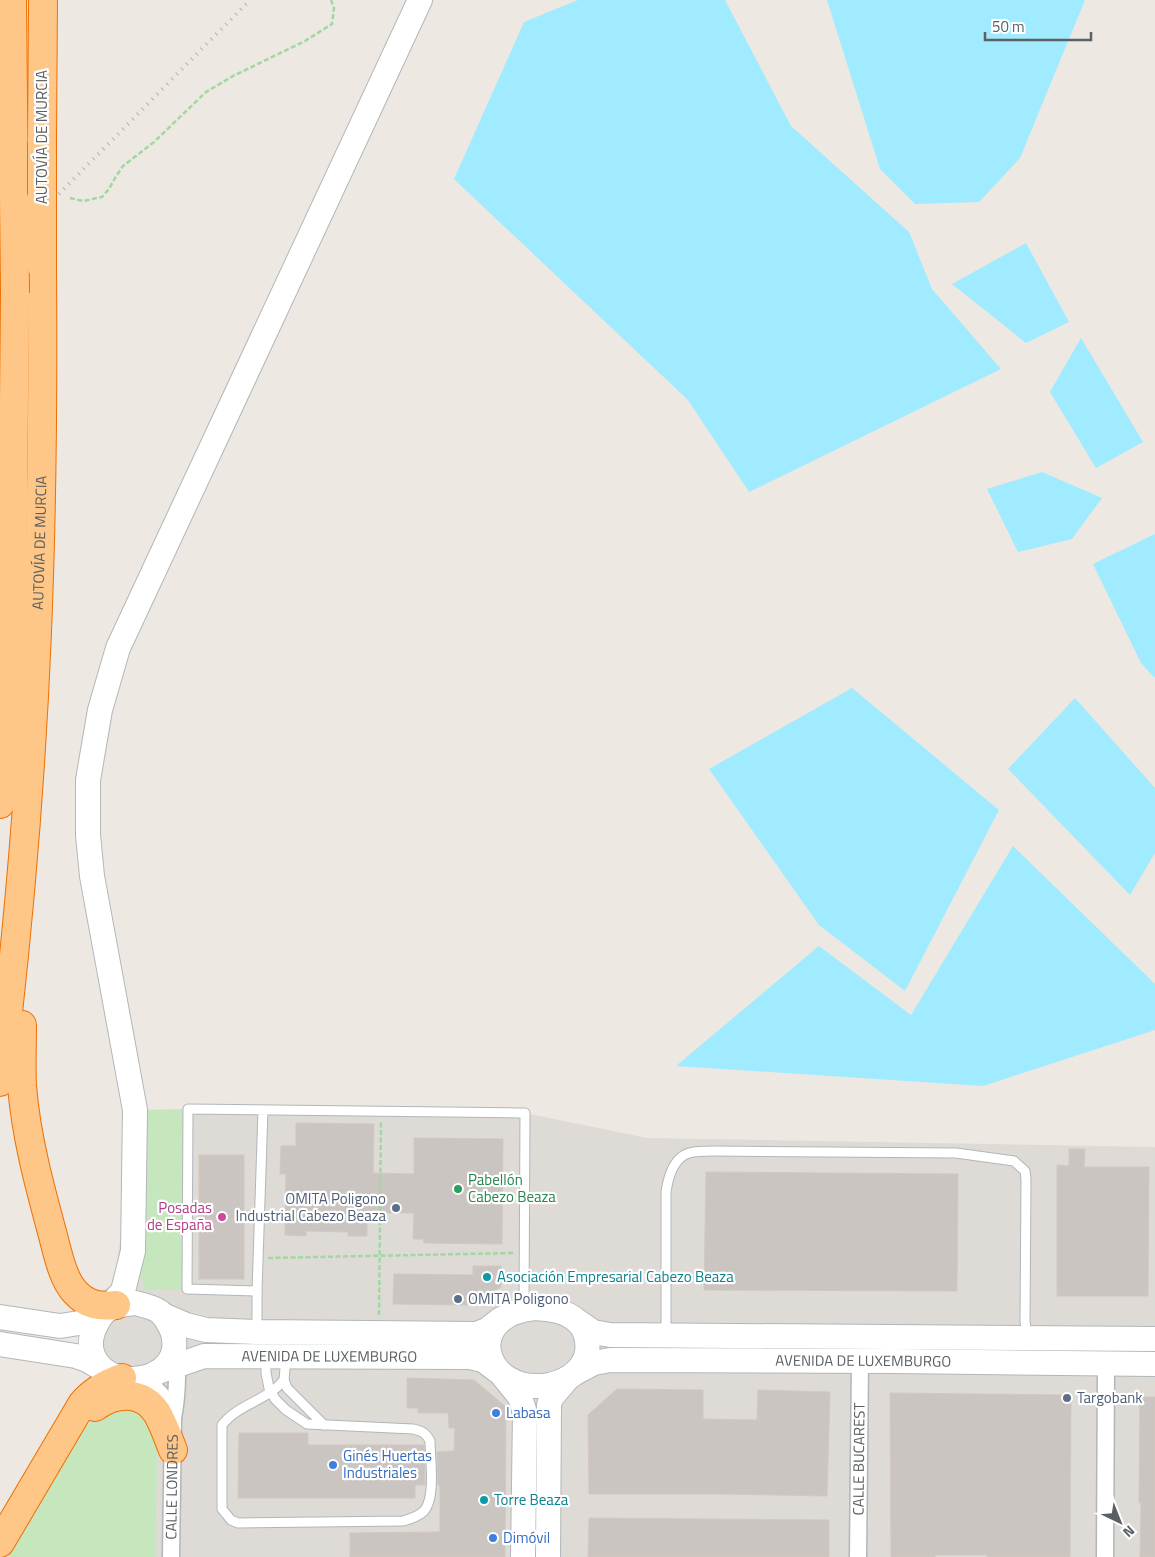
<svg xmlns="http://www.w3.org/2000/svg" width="1155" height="1557" viewBox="0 0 1155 1557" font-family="'Titillium Web',sans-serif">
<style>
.industrial{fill:#dedad6}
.green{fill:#c6e6bd}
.water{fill:#a0ebff}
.building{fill:#cac5c1;stroke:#d2c8c0}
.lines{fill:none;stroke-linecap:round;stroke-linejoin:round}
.service-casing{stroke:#b2b6b9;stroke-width:11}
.minor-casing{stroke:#b2b6b9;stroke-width:19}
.secondary-casing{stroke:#b1b7ba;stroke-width:26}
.motorway-casing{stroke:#ef6f00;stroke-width:30}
.path{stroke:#a0d8a2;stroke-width:2.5;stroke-dasharray:5 2.5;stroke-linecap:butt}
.service{stroke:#fff;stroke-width:9}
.minor{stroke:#fff;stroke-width:16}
.secondary{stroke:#fff;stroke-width:24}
.motorway{stroke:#fec687;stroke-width:28}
.rail{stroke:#b1b2b3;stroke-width:4;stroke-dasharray:1 6;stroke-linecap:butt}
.motorway-bridge-casing{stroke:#ef6f00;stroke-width:30;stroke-linecap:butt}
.motorway-bridge{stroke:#fec687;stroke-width:28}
.leisure-dot{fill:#2e9e5b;stroke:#fff;stroke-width:2}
.service-dot{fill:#5c6f8a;stroke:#fff;stroke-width:2}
.hotel-dot{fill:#d1479c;stroke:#fff;stroke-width:2}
.culture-dot{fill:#0f9aa8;stroke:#fff;stroke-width:2}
.shop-dot{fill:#3f7fe0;stroke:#fff;stroke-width:2}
.labels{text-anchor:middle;stroke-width:4.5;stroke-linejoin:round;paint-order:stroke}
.street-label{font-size:15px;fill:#5a6063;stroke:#fff}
.leisure-label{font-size:15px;fill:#27864d;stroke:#fff;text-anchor:start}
.service-label{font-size:15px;fill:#4e5e75;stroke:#fff;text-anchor:start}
.hotel-label{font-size:15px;fill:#b23c85;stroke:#fff;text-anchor:end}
.culture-label{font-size:15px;fill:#0d838f;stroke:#fff;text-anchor:start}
.shop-label{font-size:15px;fill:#366cbe;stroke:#fff;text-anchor:start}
</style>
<rect width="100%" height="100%" fill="#ede8e2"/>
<path class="industrial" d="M135,1110l390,3 122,25 508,9v410h-999l1,-109 -68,-73 -11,-26 2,-16 20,-41 15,-9z"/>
<g class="green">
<path d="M188,1109l-1,180 -42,1 -12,-39 2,-141z"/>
<path d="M131,1404l21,22 5,22 -1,109h-148c15,-26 74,-138 96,-148 8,-3 18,-4 27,-5z"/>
</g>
<g class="water">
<path d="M578,0h147l66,126 118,106 23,57 69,80 -252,123 -61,-92 -234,-221 70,-157z"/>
<path d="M827,0h258l-65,158 -41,44 -64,2 -35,-35z"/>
<path d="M1026,243l43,79 -43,21 -74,-59z"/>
<path d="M1081,338l62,104 -47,26 -46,-76z"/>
<path d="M1042,472l60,26 -30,41 -54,13 -31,-63z"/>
<path d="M1155,534v144l-14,-15 -48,-99z"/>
<path d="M852,688l147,122 -94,181 -86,-66 -110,-156z"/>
<path d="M1075,698l80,90v65l-25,42 -122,-126z"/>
<path d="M1013,846l142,138v46l-172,56 -307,-20 143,-120 92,69z"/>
</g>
<g class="building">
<path d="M296,1123l78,1 -1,49 41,1v-36l89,1 -1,105 -78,-1 -1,-4h-10l1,-26h-47v23h-19v-4l-42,-1v5l-21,-1 1,-61h-6l1,-28h15z"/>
<path d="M1069,1149h16l-1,18h65l-1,129h-91v-131l12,1z"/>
<rect x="199" y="1155" width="45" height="124"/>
<path d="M706,1172l252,2 -1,117 -253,-1z"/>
<path d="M473,1266h28v21l-21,13h-13v5l-74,-1 1,-30 79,1z"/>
<path d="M407,1378l67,2 32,27 -1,150h-155v-24l90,-1v-47h-2l-1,-33 17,-1 1,-23h-6l-1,-15h-30v-5h-11z"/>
<path d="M617,1389l86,1v29l54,1 1,-30 72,2 -3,104 -105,-2h-133l-1,-79z"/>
<path d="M890,1393l181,2 -1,162h-83v-2h-52v2h-44z"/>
<path d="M1140,1397h15v160h-15l1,-54h-2z"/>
<path d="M239,1433h69v12h116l1,40h-10v13h-177z"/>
<path d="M589,1518l240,2v37h-241z"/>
</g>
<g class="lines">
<defs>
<g id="service">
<path d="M263,1110l-6,181 -70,-2 1,-180c113,1 225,2 337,4l-1,196"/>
<path d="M257,1291v41"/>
<path d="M666,1333v-141c2,-14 7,-34 23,-39 7,-2 16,-2 24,-2l243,2 58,8 11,10 1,8 -1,142 2,17"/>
<path d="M266,1357v16l3,15 6,11 11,11 21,14 106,5c9,2 13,4 17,12 0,18 6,56 -6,70 -6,6 -14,8 -21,10l-165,2 -7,-3 -9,-11v-84c16,-21 45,-24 62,-45"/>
<path d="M286,1357l-2,23 3,8 37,37"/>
</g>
<g id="minor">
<path d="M136,1379c22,7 30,18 37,39"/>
<path id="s1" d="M171,1557l2,-139c4,-21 5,-42 3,-63"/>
<path id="s2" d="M858,1557l2,-196"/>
<path d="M1105,1557l1,-193"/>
</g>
<g id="secondary">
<path d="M135,1303c8,2 18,4 25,9 5,4 8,11 11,16 14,34 -18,56 -49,50 -28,-6 -39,-31 -25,-55 3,-6 6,-11 12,-14 8,-5 17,-5 26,-6z"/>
<path d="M534,1308c15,1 31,2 43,13 6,5 9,12 10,20 4,24 -17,40 -38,44 -66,11 -88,-69 -15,-77z"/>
<path d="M103,1313l20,-22 10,-40 2,-141 -43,-234 -4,-41v-55l12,-70 18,-62 302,-648"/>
<path d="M163,1315l23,10 20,5 51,2 219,2 11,-4 14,-11"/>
<path d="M0,1317l60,9 19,-3 23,-9"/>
<path d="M577,1321l16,11 17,3 545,4"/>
<path d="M0,1344l76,12 11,4 17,10"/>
<path id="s3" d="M158,1372l46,-16 266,1 13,3 16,12"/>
<path id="s4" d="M575,1373l19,-10 16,-3 283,1 262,3"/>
<path d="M503,1376l17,21 5,16 -2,144"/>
<path d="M548,1557l1,-152 2,-7 16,-19"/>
</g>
<g id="motorway">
<path d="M12,0l2,198"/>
<path d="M42,142l1,-142"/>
<path d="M0,804l12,-190 3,-321"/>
<path d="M22,1025c0,20 -1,41 0,61 4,50 17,98 30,146 5,18 10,46 23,60 12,13 24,15 41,13"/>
<path id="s5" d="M0,1082c18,-149 31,-299 37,-450 5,-122 6,-243 5,-365"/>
<path d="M95,1407c20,-15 47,-17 62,6 7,12 11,25 16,37"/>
<path d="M0,1543l82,-139c11,-13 23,-20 40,-26"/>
</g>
</defs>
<use href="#service" class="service-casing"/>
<use href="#minor" class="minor-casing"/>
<use href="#secondary" class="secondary-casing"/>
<use href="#motorway" class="motorway-casing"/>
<g class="path">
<path d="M70,198l13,3 19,-4 7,-8 6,-11 8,-12 31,-24 52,-50 27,-16 72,-35 27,-17 2,-16 -3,-8"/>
<path d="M268,1258l245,-5"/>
<path d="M379,1315l2,-194"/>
</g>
<use href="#service" class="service"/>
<use href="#minor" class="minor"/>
<use href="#secondary" class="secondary"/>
<use href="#motorway" class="motorway"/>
<path class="rail" d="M0,254l250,-254"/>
<defs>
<g id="motorway-bridge">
<path d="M14,198l1,95"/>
<path d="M42,267v-125"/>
</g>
</defs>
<use href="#motorway-bridge" class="motorway-bridge-casing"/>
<use href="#motorway-bridge" class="motorway-bridge"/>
</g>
<circle class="leisure-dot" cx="458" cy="1189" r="5"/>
<g class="service-dot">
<circle cx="396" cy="1208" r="5"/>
<circle cx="458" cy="1299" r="5"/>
<circle cx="1067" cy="1398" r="5"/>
</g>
<circle class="hotel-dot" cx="222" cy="1217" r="5"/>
<g class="culture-dot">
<circle cx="487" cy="1277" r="5"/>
<circle cx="484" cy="1500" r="5"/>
</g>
<g class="shop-dot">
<circle cx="496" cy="1413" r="5"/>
<circle cx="333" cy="1465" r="5"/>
<circle cx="493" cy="1538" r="5"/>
</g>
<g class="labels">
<g class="street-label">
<text transform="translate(42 137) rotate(-90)" y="5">AUTOVÍA DE MURCIA</text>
<text dy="5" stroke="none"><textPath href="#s5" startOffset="541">AUTOVÍA DE MURCIA</textPath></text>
<text dy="5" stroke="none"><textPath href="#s3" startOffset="174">AVENIDA DE LUXEMBURGO</textPath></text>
<text dy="5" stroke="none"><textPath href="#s4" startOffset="291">AVENIDA DE LUXEMBURGO</textPath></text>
<text dy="5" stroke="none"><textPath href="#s2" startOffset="98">CALLE BUCAREST</textPath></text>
<text dy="5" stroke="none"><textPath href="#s1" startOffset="70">CALLE LONDRES</textPath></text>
</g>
<g class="leisure-label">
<text x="468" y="1185">Pabellón<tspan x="468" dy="17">Cabezo Beaza</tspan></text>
</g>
<g class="service-label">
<text x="386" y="1204" text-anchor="end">OMITA Poligono<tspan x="386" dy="17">Industrial Cabezo Beaza</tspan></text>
<text x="468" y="1304">OMITA Poligono</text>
<text x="1077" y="1403">Targobank</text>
</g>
<g class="hotel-label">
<text x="212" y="1213">Posadas<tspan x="212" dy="17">de España</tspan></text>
</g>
<g class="culture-label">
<text x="497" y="1282">Asociación Empresarial Cabezo Beaza</text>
<text x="494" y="1505">Torre Beaza</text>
</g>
<g class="shop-label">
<text x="506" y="1418">Labasa</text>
<text x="343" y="1461">Ginés Huertas<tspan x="343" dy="17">Industriales</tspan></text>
<text x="503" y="1543">Dimóvil</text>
</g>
</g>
<g transform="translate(1120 1522) rotate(137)" stroke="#ffffff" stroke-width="4" paint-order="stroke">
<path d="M0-4L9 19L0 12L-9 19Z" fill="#5a6063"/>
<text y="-8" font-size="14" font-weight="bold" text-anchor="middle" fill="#5a6063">N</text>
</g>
<path d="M985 32v8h106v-8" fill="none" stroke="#5a6063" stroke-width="2.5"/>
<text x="992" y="32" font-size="15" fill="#5a6063" stroke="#ffffff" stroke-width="4" paint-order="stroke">50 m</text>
</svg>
